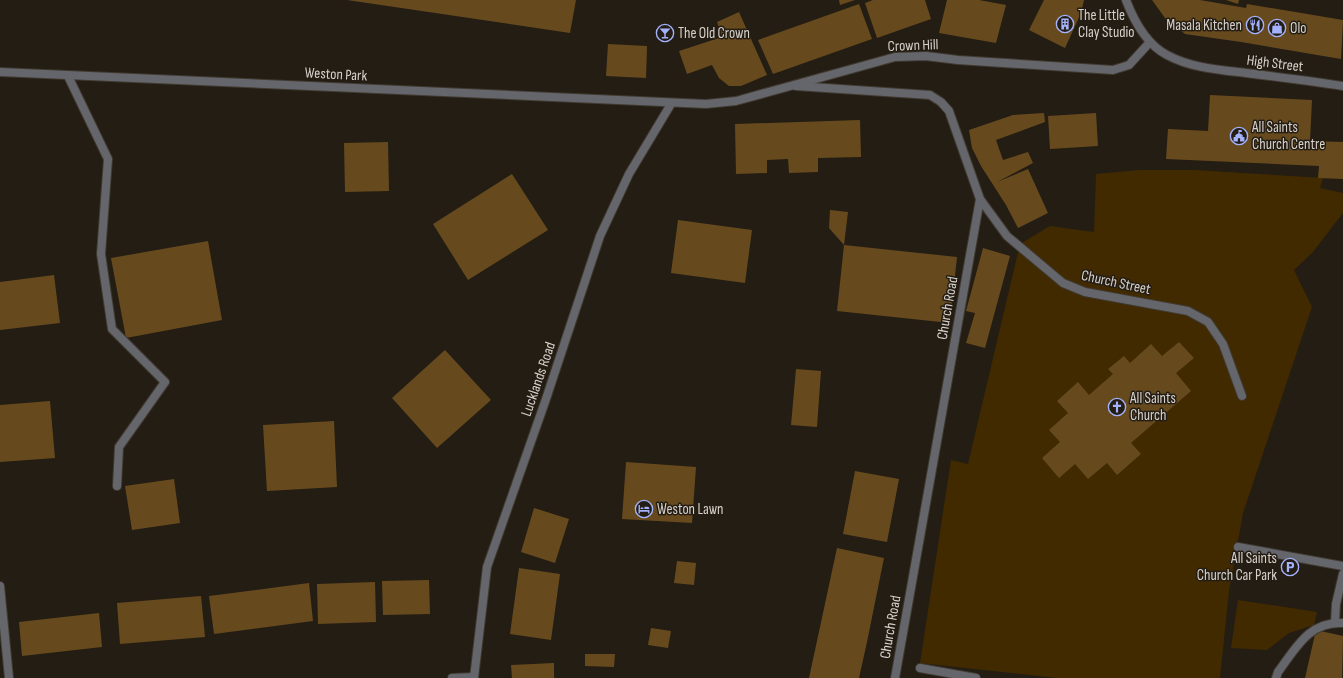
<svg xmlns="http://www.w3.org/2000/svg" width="1343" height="678" viewBox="0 0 1343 678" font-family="'Sofia Sans Condensed',sans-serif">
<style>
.green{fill:#412a00}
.building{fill:#664a1d}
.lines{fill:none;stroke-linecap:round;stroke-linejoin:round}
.service-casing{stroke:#403a31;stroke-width:10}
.minor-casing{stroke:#403a31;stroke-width:10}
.tertiary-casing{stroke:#403a31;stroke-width:10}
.service{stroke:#65666c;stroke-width:8}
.minor{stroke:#65666c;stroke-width:8}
.tertiary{stroke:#65666c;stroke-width:8}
.labels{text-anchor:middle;stroke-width:3;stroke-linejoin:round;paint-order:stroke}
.poi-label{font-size:15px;fill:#d6d1cb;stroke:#241d14;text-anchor:start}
.street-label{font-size:15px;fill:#d6d1cb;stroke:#241d14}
</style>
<rect width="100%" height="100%" fill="#241d14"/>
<g class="green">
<path d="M1139,170h56l128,8 -3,10 23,5v20l-30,39 -19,18 18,37 -69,206 -14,78 -9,87h-163l-137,-15 31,-203 17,4 52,-220 30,-18 44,6 2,-58z"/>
<path d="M1238,600l79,12 -3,13 -25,8 -22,17 -36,-2z"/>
</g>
<g class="building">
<path d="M347,0h229l-6,33z"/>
<path d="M839,0h16l-15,5z"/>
<path d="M873,0h52l6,19 -54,19 -12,-35z"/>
<path d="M947,0h32l27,5 -10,38 -57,-10z"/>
<path d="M1044,0h40l-3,13 -16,35 -36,-18z"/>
<path d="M1152,0h48l46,8 1,-4 96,16 -2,39 -100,-17 -56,-8 -20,-16z"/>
<path d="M1226,0h13l-1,4z"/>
<path d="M859,4l13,35 -99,35 -15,-34z"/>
<path d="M739,12l28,63 -26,11h-12l-10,-8 -7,-13 -25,9 -8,-23 43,-14 -5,-15z"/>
<path d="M608,44l39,2 -1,32 -40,-2z"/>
<path d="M1210,95l102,5 -2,41 33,1v37l-25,-1 1,-12 -153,-7 2,-30 40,2z"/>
<path d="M1044,113l1,9 -49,18 7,20 25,-8 5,11 -36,19 31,-13 20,44 -30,15 -12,-23 -25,-39 -9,-18 -3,-18 44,-15z"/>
<path d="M1096,113l2,33 -48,3 -2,-33z"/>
<path d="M860,120l1,37 -43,1v14l-29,1 -1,-14 -21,1v13l-31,1 -1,-50z"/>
<path d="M388,142l1,49 -44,1 -1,-49z"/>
<path d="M512,174l36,56 -80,50 -35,-56z"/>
<path d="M830,210l18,2 -4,33 -15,-17z"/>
<path d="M678,220l74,10 -7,53 -74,-10z"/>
<path d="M208,241l14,79 -96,18 -15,-80z"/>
<path d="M844,245l113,12 -7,66 -113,-12z"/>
<path d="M983,248l27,8 -25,92 -19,-5 9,-30 -9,-2z"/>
<path d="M54,275l6,48 -60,7v-48z"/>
<path d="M1179,342l15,16 -18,15 15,18 -60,52 10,11 -24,21 -10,-12 -19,16 -13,-15 -16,14 -17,-20 18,-16 -11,-12 19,-17 -11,-12 21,-19 11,13 24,-21 -5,-5 16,-13 6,7 21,-19 11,12z"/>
<path d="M445,350l46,50 -54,48 -45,-50z"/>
<path d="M796,369l25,2 -4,56 -26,-2z"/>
<path d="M50,401l5,57 -55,4v-57z"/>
<path d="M334,421l3,66 -70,4 -4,-66z"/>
<path d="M626,462l70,5 -4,56 -70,-4z"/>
<path d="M855,471l44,8 -12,63 -44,-8z"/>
<path d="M174,479l6,44 -48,7 -7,-44z"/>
<path d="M534,508l35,11 -14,44 -34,-11z"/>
<path d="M837,548l47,10 -17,84 -8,36h-50z"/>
<path d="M677,561l19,2 -2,22 -20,-2z"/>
<path d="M519,568l41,6 -9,66 -41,-6z"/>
<path d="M429,580l1,34 -47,1 -1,-34z"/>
<path d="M375,582l1,40 -58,2 -1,-40z"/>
<path d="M309,583l4,38 -99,13 -5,-38z"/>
<path d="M201,596l4,41 -85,7 -3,-41z"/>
<path d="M99,613l3,34 -80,9 -3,-34z"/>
<path d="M651,628l20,3 -3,17 -20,-3z"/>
<path d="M1316,630l27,6 -1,42h-37z"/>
<path d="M585,654h30l-1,13 -29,-1z"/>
<path d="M554,663v15h-42l-1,-13z"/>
</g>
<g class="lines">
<defs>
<g id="service">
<path d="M68,76l40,83 -7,95 11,75 53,53 -46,65 -2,39"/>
<path d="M980,199l27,37 56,47 22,9 103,19 20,11 15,22 19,52"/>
<path d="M1238,547l105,19"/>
<path d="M0,586l9,92"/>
<path d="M1335,622l1,-18 7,-30"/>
</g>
<g id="minor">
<path d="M0,72l706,32 30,-3 159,-44 31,-1 32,4 155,10 16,-5 21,-23"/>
<path d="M796,86l134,9 11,7 8,9 31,88 -85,479"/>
<path d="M920,668l56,10"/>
<path d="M452,678l22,-1"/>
<path d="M474,678l13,-111 59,-168 54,-163 29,-62 42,-70"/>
<path d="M1276,678l2,-6c18,-24 31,-51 65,-49"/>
</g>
<path id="tertiary" d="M1126,0c8,21 20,44 41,55 24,13 53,15 79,18 33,4 65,8 97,13"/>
</defs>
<use href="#service" class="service-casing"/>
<use href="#minor" class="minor-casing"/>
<use href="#tertiary" class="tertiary-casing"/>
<use href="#service" class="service"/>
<use href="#minor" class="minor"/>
<use href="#tertiary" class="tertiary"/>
</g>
<defs>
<symbol id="building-ring" viewBox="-11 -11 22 22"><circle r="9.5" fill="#241d14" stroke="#a3b2fd" stroke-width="1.5"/><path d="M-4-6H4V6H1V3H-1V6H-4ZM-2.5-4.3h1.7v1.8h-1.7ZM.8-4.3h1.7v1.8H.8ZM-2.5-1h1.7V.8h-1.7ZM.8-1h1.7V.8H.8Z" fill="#a3b2fd"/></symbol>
<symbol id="restaurant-ring" viewBox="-11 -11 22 22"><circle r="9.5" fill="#241d14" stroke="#a3b2fd" stroke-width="1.5"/><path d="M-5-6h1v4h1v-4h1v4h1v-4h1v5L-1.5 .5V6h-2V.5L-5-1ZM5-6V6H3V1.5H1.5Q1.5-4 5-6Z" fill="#a3b2fd"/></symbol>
<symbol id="shop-ring" viewBox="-11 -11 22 22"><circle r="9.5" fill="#241d14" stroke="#a3b2fd" stroke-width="1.5"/><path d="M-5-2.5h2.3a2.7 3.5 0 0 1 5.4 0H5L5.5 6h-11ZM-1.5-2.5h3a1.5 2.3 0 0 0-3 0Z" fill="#a3b2fd"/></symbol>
<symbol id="bar-ring" viewBox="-11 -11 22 22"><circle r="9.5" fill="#241d14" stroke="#a3b2fd" stroke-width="1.5"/><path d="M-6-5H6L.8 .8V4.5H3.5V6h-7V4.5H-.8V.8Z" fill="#a3b2fd"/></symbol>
<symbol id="civic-ring" viewBox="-11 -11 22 22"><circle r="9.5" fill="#241d14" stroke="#a3b2fd" stroke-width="1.5"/><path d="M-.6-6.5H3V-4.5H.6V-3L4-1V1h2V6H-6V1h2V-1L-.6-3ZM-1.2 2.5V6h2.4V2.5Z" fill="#a3b2fd"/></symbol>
<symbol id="church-ring" viewBox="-11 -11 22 22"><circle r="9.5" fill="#241d14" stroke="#a3b2fd" stroke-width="1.5"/><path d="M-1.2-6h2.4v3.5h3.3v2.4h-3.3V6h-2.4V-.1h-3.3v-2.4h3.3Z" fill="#a3b2fd"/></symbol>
<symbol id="hotel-ring" viewBox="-11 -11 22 22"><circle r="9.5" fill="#241d14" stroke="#a3b2fd" stroke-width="1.5"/><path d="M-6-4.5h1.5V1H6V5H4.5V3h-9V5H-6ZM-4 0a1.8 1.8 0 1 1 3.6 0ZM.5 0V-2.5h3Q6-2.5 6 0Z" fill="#a3b2fd"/></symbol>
<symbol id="parking-ring" viewBox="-11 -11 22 22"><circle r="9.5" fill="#241d14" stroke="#a3b2fd" stroke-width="1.5"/><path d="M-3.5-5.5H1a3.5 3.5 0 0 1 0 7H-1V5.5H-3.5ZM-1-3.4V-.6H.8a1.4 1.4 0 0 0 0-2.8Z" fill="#a3b2fd"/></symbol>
</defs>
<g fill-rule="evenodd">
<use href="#building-ring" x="1055" y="14" width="20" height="20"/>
<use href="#restaurant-ring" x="1245" y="15" width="20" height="20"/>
<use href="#shop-ring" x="1267" y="18" width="20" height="20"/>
<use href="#bar-ring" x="655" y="23" width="20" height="20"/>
<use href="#civic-ring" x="1229" y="126" width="20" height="20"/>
<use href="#church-ring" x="1107" y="397" width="20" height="20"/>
<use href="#hotel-ring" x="634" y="499" width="20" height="20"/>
<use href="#parking-ring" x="1280" y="557" width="20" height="20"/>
</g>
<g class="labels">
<g class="poi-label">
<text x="1078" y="20">The Little<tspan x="1078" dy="17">Clay Studio</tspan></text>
<text x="1242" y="30" text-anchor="end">Masala Kitchen</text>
<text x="1290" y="33">Olo</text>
<text x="678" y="38">The Old Crown</text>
<text x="1252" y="132">All Saints<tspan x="1252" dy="17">Church Centre</tspan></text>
<text x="1130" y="403">All Saints<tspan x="1130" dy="17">Church</tspan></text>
<text x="657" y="514">Weston Lawn</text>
<text x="1277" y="563" text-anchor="end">All Saints<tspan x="1277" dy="17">Church Car Park</tspan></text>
</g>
<g class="street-label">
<text transform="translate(913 45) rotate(-2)" y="5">Crown Hill</text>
<text transform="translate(1275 63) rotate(7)" y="5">High Street</text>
<text transform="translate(336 74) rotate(3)" y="5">Weston Park</text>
<text transform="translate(1116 282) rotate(12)" y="5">Church Street</text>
<text transform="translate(947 308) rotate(-80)" y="5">Church Road</text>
<text transform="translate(538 379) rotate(-71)" y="5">Lucklands Road</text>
<text transform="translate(890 627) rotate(-80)" y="5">Church Road</text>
</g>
</g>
</svg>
